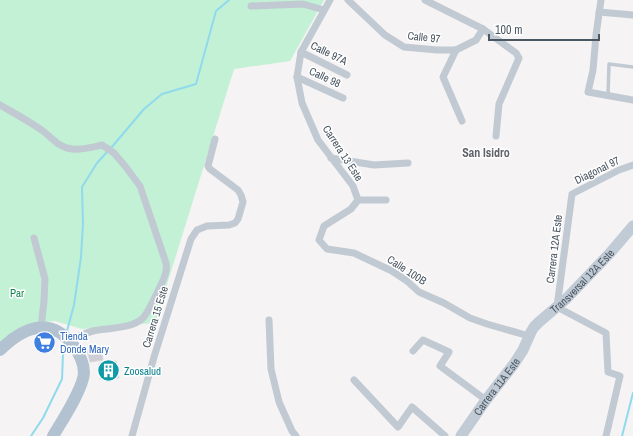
<svg xmlns="http://www.w3.org/2000/svg" width="633" height="436" viewBox="0 0 633 436" font-family="'Archivo Narrow',sans-serif">
<style>
.green{fill:#c3f1d5}
.lines{fill:none;stroke-linecap:round;stroke-linejoin:round}
.stream{stroke:#90daee;stroke-width:2}
.building{fill:#cdcfd5;stroke:#d7d9de}
.lane{stroke:#c1cad2;stroke-width:3.5}
.street{stroke:#c1cad2;stroke-width:7}
.secondary{stroke:#c1cbd6;stroke-width:11}
.primary{stroke:#b3c2d1;stroke-width:12}
.labels{text-anchor:middle;stroke-width:3;stroke-linejoin:round;paint-order:stroke}
.street-label{font-size:11px;fill:#4a5661;stroke:#fff}
.park-label{font-size:11px;fill:#17864f;stroke:#fff}
.shop-label{font-size:11px;fill:#366cbe;stroke:#fff;text-anchor:start}
.culture-label{font-size:11px;fill:#0d838f;stroke:#fff;text-anchor:start}
.neighbourhood-label{font-size:12px;font-weight:bold;fill:#5f6368;stroke:#fff}
</style>
<rect width="100%" height="100%" fill="#f5f3f3"/>
<path class="green" d="M0,0h324l-34,61 -56,8 -79,254 -73,6 -27,-8 -20,2 -35,23z"/>
<g class="lines">
<g class="stream">
<path d="M111,148l33,-39 18,-15 34,-10 20,-73 13,-11"/>
<path d="M67,331l7,-26 7,-48 2,-33 -1,-37 15,-24 11,-12"/>
<path d="M31,436l12,-18 19,-39 1,-26 2,-10"/>
<path d="M622,436l11,-43"/>
</g>
</g>
<g class="building">
<path d="M101,347l2,13 -13,2 -3,-12z"/>
<path d="M116,361l3,17 -19,1 -1,-16z"/>
</g>
<g class="lines">
<path class="lane" d="M608,95l1,-31 24,3"/>
<g class="street">
<path d="M330,0l-29,52 -4,25 5,26 16,37 35,46 5,14 -7,9 -27,17 -5,14 8,9 27,4 38,18 15,10 12,11 25,11 26,15 17,6 42,12"/>
<path d="M348,0l37,35 19,12 33,3h19l20,-10 7,-11"/>
<path d="M425,0l58,29 33,24 3,5 -20,46 -3,32"/>
<path d="M601,0l-5,35 -3,35 -5,22 45,8"/>
<path d="M251,6l52,-2 21,6"/>
<path d="M599,12l34,3"/>
<path d="M456,50l-13,27 19,44"/>
<path d="M301,52l46,23"/>
<path d="M297,77l46,21"/>
<path d="M0,105c14,8 29,16 43,26 9,7 17,17 29,18 10,1 21,-2 30,-4l12,8 11,13 15,20 26,77c2,10 -4,19 -8,28 -3,6 -11,23 -15,27 -11,11 -36,10 -50,13 -8,2 -16,6 -23,10"/>
<path d="M331,158l43,7 34,-2"/>
<path d="M358,200h28"/>
<path d="M34,238l11,41 -1,22 -3,27"/>
<path d="M269,320l2,49 8,33 13,29 4,5"/>
<path d="M413,351l10,-11 26,12 -9,14 46,34"/>
<path d="M354,380l44,47 14,-20 33,29"/>
<path d="M132,436l22,-79 37,-118 6,-9 10,-4 22,-1 6,-2 3,-4 5,-17 -2,-7 -3,-5 -28,-21 -2,-3 7,-27"/>
<path d="M606,436l14,-60 -12,-4 -2,-39 -49,-26 15,-113 47,-24 14,-5"/>
</g>
<path class="secondary" id="s1" d="M461,436l25,-36 28,-36 9,-14 8,-18 3,-5 5,-5 27,-23 44,-46 23,-27"/>
<path class="primary" d="M0,350c22,-22 50,-35 73,-5 6,8 11,17 11,28 -1,16 -22,48 -31,63"/>
</g>
<defs>
<symbol id="supermarket-disc" viewBox="-11 -11 22 22"><circle r="9.5" fill="#3f7fe0" stroke="#fff"/><path d="M-6-5.5h2.5l.6 2H6L4.5 2H-2.5L-4.4-4H-6ZM-1.5 3.2a1.3 1.3 0 1 0 .1 0ZM3 3.2a1.3 1.3 0 1 0 .1 0Z" fill="#fff"/></symbol>
<symbol id="building-disc" viewBox="-11 -11 22 22"><circle r="9.5" fill="#0f9aa8" stroke="#fff"/><path d="M-4-6H4V6H1V3H-1V6H-4ZM-2.5-4.3h1.7v1.8h-1.7ZM.8-4.3h1.7v1.8H.8ZM-2.5-1h1.7V.8h-1.7ZM.8-1h1.7V.8H.8Z" fill="#fff"/></symbol>
</defs>
<g fill-rule="evenodd">
<use href="#supermarket-disc" x="32" y="330" width="25" height="25"/>
<use href="#building-disc" x="96" y="358" width="25" height="25"/>
</g>
<g class="labels">
<g class="street-label">
<text transform="translate(424 37) rotate(6)" y="4">Calle 97</text>
<text transform="translate(329 53) rotate(26)" y="4">Calle 97A</text>
<text transform="translate(325 77) rotate(25)" y="4">Calle 98</text>
<text transform="translate(343 153) rotate(57)" y="4">Carrera 13 Este</text>
<text transform="translate(597 170) rotate(-26)" y="4">Diagonal 97</text>
<text transform="translate(554 249) rotate(-83)" y="4">Carrera 12A Este</text>
<text transform="translate(407 270) rotate(33)" y="4">Calle 100B</text>
<text dy="4" stroke="none"><textPath href="#s1" startOffset="198">Transversal 12A Este</textPath></text>
<text transform="translate(155 317) rotate(-73)" y="4">Carrera 15 Este</text>
<text dy="4" stroke="none"><textPath href="#s1" startOffset="61">Carrera 11A Este</textPath></text>
</g>
<g class="park-label">
<text x="17" y="297">Par</text>
</g>
<g class="shop-label">
<text x="60" y="340">Tienda<tspan x="60" dy="13">Donde Mary</tspan></text>
</g>
<g class="culture-label">
<text x="124" y="375">Zoosalud</text>
</g>
<g class="neighbourhood-label">
<text x="486" y="157">San Isidro</text>
</g>
</g>
<path d="M489 34v6h110v-6" fill="none" stroke="#4a5661" stroke-width="2"/>
<text x="495" y="34" font-size="12" fill="#4a5661" stroke="#ffffff" stroke-width="3" paint-order="stroke">100 m</text>
</svg>
